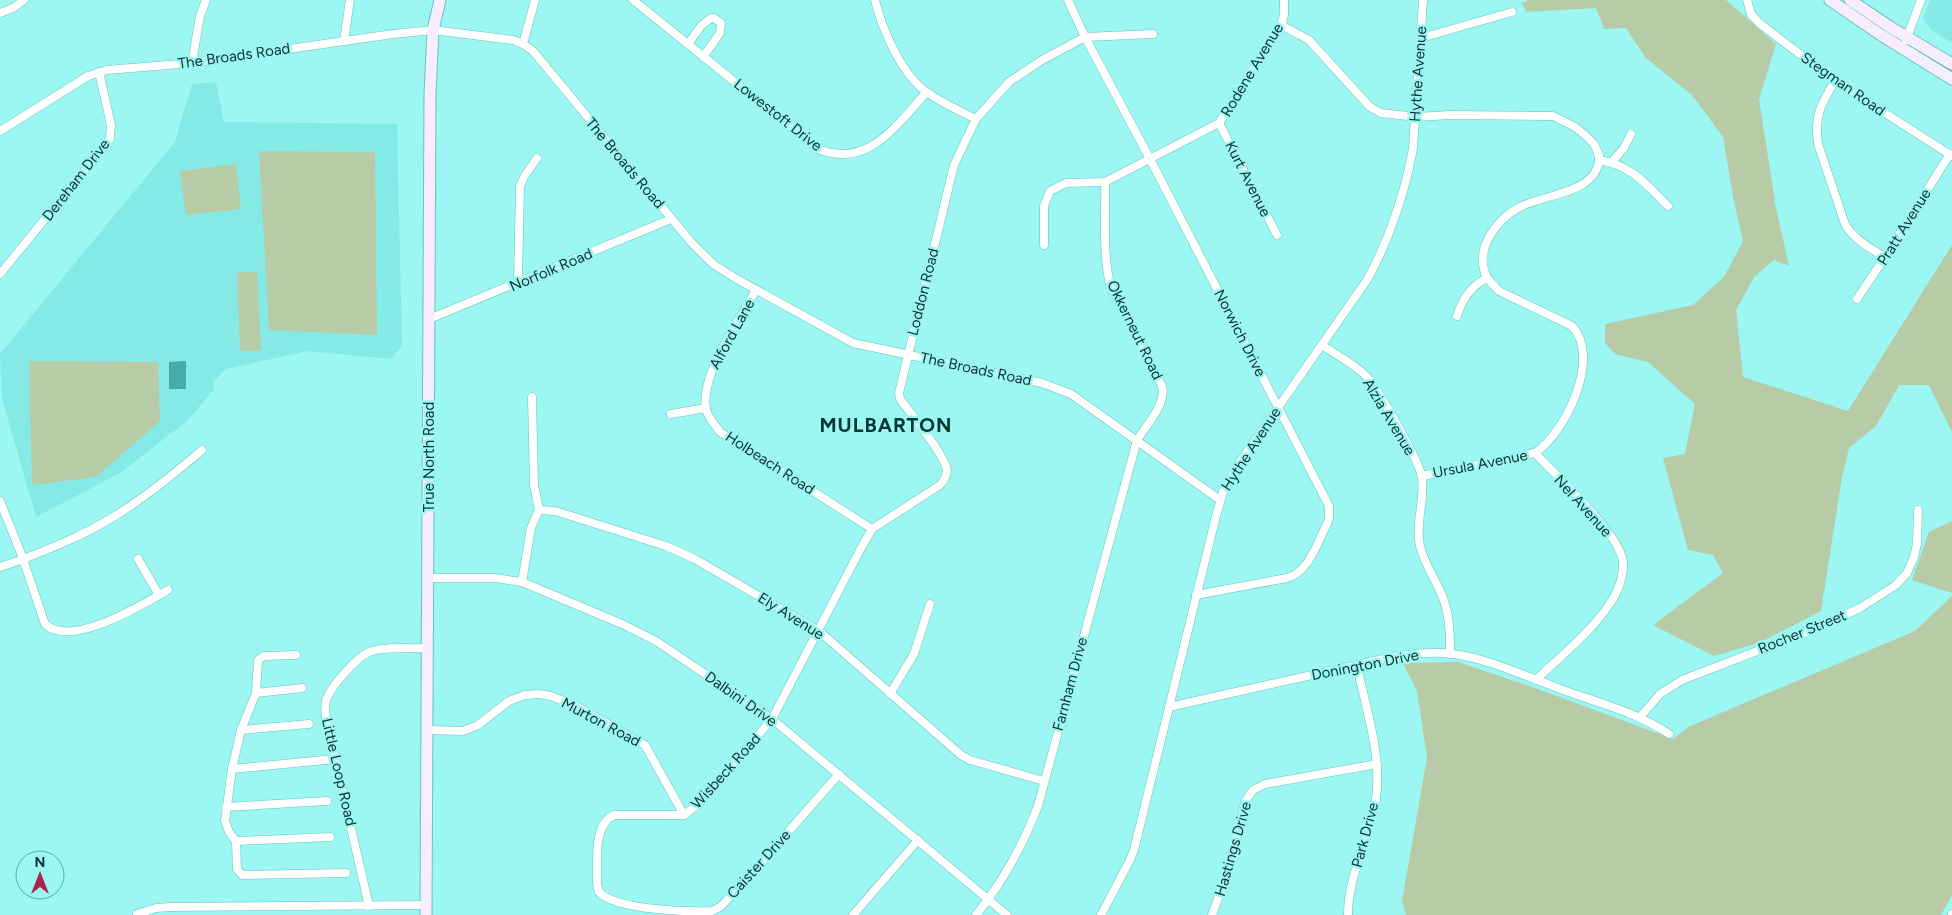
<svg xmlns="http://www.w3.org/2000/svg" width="1952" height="915" viewBox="0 0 1952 915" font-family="Figtree,sans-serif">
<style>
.built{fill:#85eae6}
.green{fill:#b6cba6}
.water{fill:#47aba7}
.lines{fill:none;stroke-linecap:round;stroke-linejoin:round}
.street-casing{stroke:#68c2be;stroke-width:9}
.secondary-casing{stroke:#68c2be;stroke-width:13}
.street{stroke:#fff;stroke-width:8}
.secondary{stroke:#f8edfe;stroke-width:11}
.labels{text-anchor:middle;stroke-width:5;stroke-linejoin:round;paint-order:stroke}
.street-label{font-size:15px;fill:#0b3332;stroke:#9cf6f2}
.district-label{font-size:20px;font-weight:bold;letter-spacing:1px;fill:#023937;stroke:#9cf6f2}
</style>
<rect width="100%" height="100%" fill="#9cf6f2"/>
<g class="built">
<path d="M1930,0h22v43l-21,-13 -8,-12z"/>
<path d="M216,82l8,40 173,2 5,222 -12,13 -83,-8 -81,18 -13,13 1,7 -27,32 -67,52 -84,44 -34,-118 -2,-45 175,-212 17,-58z"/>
</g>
<g class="green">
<path d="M1529,0h197l50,44 -17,55 17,109 13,58 -15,-6 -20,17 -18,33 7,67 105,34 104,-166v187l-23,-47h-30l-23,41 -27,22 -7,29 -21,134 -60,31 -47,14 -61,-31 70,-52 -10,-18 -25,-5 -25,-92 22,-4 10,-50 -47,-42 -33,-8 -10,-11v-19l88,-19 31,-28 19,-36 -10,-44 -10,-60 -31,-42 -46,-37 -20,-30 -22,1 -8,-21 -70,4 -4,-9z"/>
<path d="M259,151l116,1 2,183 -108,-5z"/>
<path d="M236,164l5,45 -55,6 -6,-44z"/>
<path d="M237,272h20l4,78 -21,1z"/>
<path d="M29,361l129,1 2,59 -64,56 -64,8z"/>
<path d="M1952,521v72l-40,-13 17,-48z"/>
<path d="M1952,596v299l-11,20h-535l-4,-14 25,-143 -10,-67 -14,-28 55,-1 77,26 138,51 15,-12 227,-96z"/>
</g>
<path class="water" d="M186,361v28h-17v-27z"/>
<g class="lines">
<defs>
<g id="street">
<path d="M633,0l185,149c51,20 78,-24 108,-56"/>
<path d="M875,0c7,29 27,76 53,93 14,10 32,18 48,26"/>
<path d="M1068,0l17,37 65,122 179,347v12l-2,6c-10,19 -18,48 -40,54l-91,17"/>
<path d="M1747,0l4,14 8,9 76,58 117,75"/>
<path d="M0,13l13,-5 11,-8"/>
<path d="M1281,25l28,15 61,67 11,6 35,4 34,-2 103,1 22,11 10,8 9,9 5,11v5c32,5 47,24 69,46"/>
<path d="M1421,38l91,-26"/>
<path d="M1906,40l15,-40"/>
<path d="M344,41l6,-41"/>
<path d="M523,44l12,-44"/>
<path d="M688,44l13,-18 10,-8h3l7,5 -1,10 -17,24"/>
<path d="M192,63l8,-47 6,-16"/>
<path d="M1835,81c-14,23 -21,35 -17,63l27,80c9,16 25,24 40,33"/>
<path d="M1219,123l58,112"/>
<path d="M0,131l88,-55 19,-6 85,-7 201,-29 40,-4 80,10 10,4 10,7 158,191 22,22 22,14 118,65 189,40 29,11 149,106"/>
<path d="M1612,162l12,-14 7,-14"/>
<path d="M1044,245v-39l6,-15 16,-8 39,-1 114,-59 62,-98 3,-10v-15"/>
<path d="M0,274l110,-135 1,-14 -12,-53"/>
<path d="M518,284l2,-98 4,-9 13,-19"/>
<path d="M756,290c-17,30 -56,85 -50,119 2,9 9,16 14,23l152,97"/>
<path d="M1857,299l28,-42 65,-103"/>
<path d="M1457,316c5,-17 14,-30 30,-38 -6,-13 -6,-24 0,-37 7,-14 18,-26 31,-33 25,-14 78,-14 81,-48"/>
<path d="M429,319l242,-100"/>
<path d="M1322,345c14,10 31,18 43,30 12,11 55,87 57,103 3,22 -7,45 -2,68 4,18 16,34 23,52 7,18 7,37 7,56"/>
<path d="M671,414l35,-6"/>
<path d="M1535,453c20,22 87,82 88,110 1,20 -11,40 -24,55 -18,23 -42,41 -63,62"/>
<path d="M1422,476l113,-23c30,-20 67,-95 37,-127l-73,-35 -12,-13"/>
<path d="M0,501l22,55"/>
<path d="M539,510l16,1 111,35 29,13 124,72 142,124 9,5 74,21"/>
<path d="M26,558c30,-12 60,-24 87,-41 32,-19 61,-43 89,-67"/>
<path d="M138,559l21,36"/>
<path d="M24,562l21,62c26,25 98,-20 123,-34"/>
<path d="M0,567l21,-7"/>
<path d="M428,578h67l27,4 100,42 34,17 116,78 235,196"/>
<path d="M522,582l9,-54 8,-18 -5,-25 -2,-88"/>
<path d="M296,655l-32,1 -6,4 -2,33 -15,37 -9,39 -7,52 4,11 7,9 1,28 5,6 104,-2"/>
<path d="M256,693l46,-5"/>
<path d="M890,694l24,-40 16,-50"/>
<path d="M1169,707l219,-49c22,-4 43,-7 65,-4 37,5 74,23 110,36 36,13 73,22 106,44"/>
<path d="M1640,717l20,-23 22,-14 122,-47 56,-25 36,-23 11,-12 7,-16 3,-13 1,-34"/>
<path d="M241,730l68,-6"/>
<path d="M427,730l36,1 15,-6 31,-24 16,-6 14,-1 12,2 25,10 69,39 39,70"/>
<path d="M232,769l103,-10"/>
<path d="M839,774l-101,115 -18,18 -8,4c-25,1 -96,-1 -113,-19l-2,-8c1,-20 -5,-59 17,-69h70l17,-13 71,-83 88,-169 12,-21 68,-44c4,-4 6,-8 7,-14 0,-13 -37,-59 -47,-72l-1,-6 55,-228 22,-46 33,-37 33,-22 43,-23 68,-3"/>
<path d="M226,807l101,-6"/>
<path d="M236,841l94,-4"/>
<path d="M369,906l-42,-182c-1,-7 -3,-15 -1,-23 4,-14 30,-43 43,-49 13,-6 43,-3 58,-4"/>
<path d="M137,914l19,-6 14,-1 256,-2"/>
<path d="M853,915l65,-75"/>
<path d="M976,915c26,-32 47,-70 62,-109l99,-366c9,-14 30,-37 25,-54l-51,-98c-9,-32 -5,-73 -6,-106"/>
<path d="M1101,915l29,-55 4,-10 82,-334 8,-27 16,-27 127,-182c21,-37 39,-90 46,-132l10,-148"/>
<path d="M1212,915l14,-38 20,-77 7,-10 12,-6 112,-20"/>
<path d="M1348,915c0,-41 22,-77 28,-116 6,-44 -10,-90 -19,-133"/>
<path d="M1952,915v-1"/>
</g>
<g id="secondary">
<path d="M1830,0l51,35 71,44"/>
<path d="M1850,0l40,27 62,37"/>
<path d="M426,915l4,-821 3,-64 7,-30"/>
</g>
</defs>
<use href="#street" class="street-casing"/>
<use href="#secondary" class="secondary-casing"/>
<use href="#street" class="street"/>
<use href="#secondary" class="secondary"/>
</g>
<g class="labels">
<g class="street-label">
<text transform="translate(234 56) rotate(-8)" y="5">The Broads Road</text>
<text transform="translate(1252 70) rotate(-59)" y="5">Rodene Avenue</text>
<text transform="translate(1418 74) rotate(-86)" y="5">Hythe Avenue</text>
<text transform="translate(1843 84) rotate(35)" y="5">Stegman Road</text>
<text transform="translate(778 115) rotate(38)" y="5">Lowestoft Drive</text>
<text transform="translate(625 163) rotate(50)" y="5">The Broads Road</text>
<text transform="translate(1248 179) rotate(63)" y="5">Kurt Avenue</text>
<text transform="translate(76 180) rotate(-52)" y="5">Dereham Drive</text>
<text transform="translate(1904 227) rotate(-58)" y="5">Pratt Avenue</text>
<text transform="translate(551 270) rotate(-23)" y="5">Norfolk Road</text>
<text transform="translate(923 292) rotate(-76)" y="5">Loddon Road</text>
<text transform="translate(1135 330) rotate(64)" y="5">Okkerneut Road</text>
<text transform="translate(1240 333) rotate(63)" y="5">Norwich Drive</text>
<text transform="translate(732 334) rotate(-61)" y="5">Alford Lane</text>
<text transform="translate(976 369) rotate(12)" y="5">The Broads Road</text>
<text transform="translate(1389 417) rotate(59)" y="5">Alzia Avenue</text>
<text transform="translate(1251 449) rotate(-57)" y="5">Hythe Avenue</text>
<text transform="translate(429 457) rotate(-90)" y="5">True North Road</text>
<text transform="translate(770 463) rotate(33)" y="5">Holbeach Road</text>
<text transform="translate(1480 464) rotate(-11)" y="5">Ursula Avenue</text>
<text transform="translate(1583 506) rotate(48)" y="5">Nel Avenue</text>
<text transform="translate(791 616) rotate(32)" y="5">Ely Avenue</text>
<text transform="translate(1802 632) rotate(-22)" y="5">Rocher Street</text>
<text transform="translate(1365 665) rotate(-11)" y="5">Donington Drive</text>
<text transform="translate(1070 684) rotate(-75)" y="5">Farnham Drive</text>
<text transform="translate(741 699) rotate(35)" y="5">Dalbini Drive</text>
<text transform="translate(601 722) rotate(28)" y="5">Murton Road</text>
<text transform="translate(726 771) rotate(-48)" y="5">Wisbeck Road</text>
<text transform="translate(339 772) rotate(77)" y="5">Little Loop Road</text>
<text transform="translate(1365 835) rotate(-75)" y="5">Park Drive</text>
<text transform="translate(1233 849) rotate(-74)" y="5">Hastings Drive</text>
<text transform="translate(759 864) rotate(-48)" y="5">Caister Drive</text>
</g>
<g class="district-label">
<text x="886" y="432">MULBARTON</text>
</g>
</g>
<g transform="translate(40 875)"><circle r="24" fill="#9cf6f2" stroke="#62a8a5"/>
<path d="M0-4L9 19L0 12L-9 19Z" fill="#b22048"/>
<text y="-8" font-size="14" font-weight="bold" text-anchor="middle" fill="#0b3332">N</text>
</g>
</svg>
